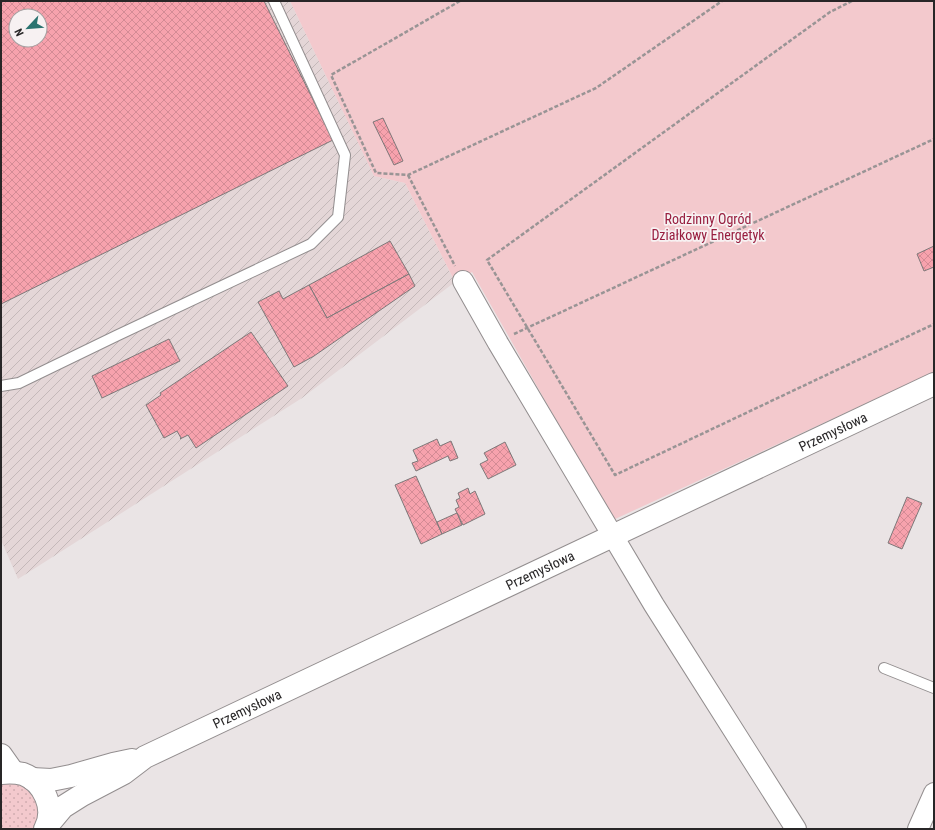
<svg xmlns="http://www.w3.org/2000/svg" width="935" height="830" viewBox="0 0 935 830" font-family="'Roboto Condensed',sans-serif">
<style>
.industrial{fill:url(#industrial-furrows);fill-rule:evenodd}
.grass{fill:url(#grass-dots)}
.garden{fill:#f3c9cd}
.building{fill:url(#building-cross-hatch);stroke:#7d7879;fill-rule:evenodd}
.lines{fill:none;stroke-linecap:round;stroke-linejoin:round}
.lane-casing{stroke:#938e8f;stroke-width:12}
.street-casing{stroke:#938e8f;stroke-width:22}
.secondary-casing{stroke:#938e8f;stroke-width:24}
.path{stroke:#999495;stroke-width:2.5;stroke-dasharray:4 2;stroke-linecap:butt}
.lane{stroke:#fff;stroke-width:10}
.street{stroke:#fff;stroke-width:20}
.secondary{stroke:#fff;stroke-width:22}
.labels{text-anchor:middle;stroke-width:3.5;stroke-linejoin:round;paint-order:stroke}
.park-label{font-size:14px;fill:#981e3f;stroke:#f7f1f2}
.street-label{font-size:14px;fill:#282627;stroke:#f7f1f2}
</style>
<defs>
<pattern id="industrial-furrows" width="10" height="10" patternUnits="userSpaceOnUse"><rect width="10" height="10" fill="#e4d6d7"/><path d="M-1 1l2-2M0 10L10 0M9 11l2-2" fill="none" stroke="#c4b8b9"/></pattern>
<pattern id="grass-dots" width="8" height="8" patternUnits="userSpaceOnUse"><rect width="8" height="8" fill="#f3c9cd"/><path d="M2 2h.1M6 6h.1" fill="none" stroke="#d0acb0" stroke-width="1.8" stroke-linecap="round"/></pattern>
<pattern id="building-cross-hatch" width="8" height="8" patternUnits="userSpaceOnUse"><rect width="8" height="8" fill="#f7a2ad"/><path d="M0 0l8 8M0 8l8-8" fill="none" stroke="#d48b95"/></pattern>
</defs>
<rect width="100%" height="100%" fill="#eae4e5"/>
<path class="industrial" d="M1,1h289l84,175 31,7 50,99 -153,116 -284,181 -17,-39zM16,16h24v24h-24z"/>
<path class="grass" d="M15,781l18,10 6,19 -1,10 -5,9h-32v-46z"/>
<path class="garden" d="M290,1h644v371l-321,148 -141,-248 -17,10 -50,-99 -31,-7z"/>
<g class="building">
<path d="M1,1h263l69,139 -332,164zM16,16h24v24h-24z"/>
<path d="M383,118l20,43 -9,4 -21,-43z"/>
<path d="M390,241l19,33 -82,44 -18,-33z"/>
<path d="M934,246v21l-10,4 -7,-17z"/>
<path d="M409,274l6,12 -101,70 -20,11 -36,-65 21,-11 4,8 26,-14 18,33z"/>
<path d="M251,332l37,54 -92,62 -8,-13 -8,4 1,-1 -4,-7 -13,7 -18,-33 15,-10 -1,-2z"/>
<path d="M169,339l11,22 -78,37 -10,-22z"/>
<path d="M437,439l3,7 11,-5 7,17 -8,3 -2,-5 -32,15 -4,-8 6,-2 -5,-11z"/>
<path d="M505,442l11,23 -28,14 -8,-15 8,-4 -4,-7z"/>
<path d="M416,476l26,58 -21,10 -26,-59z"/>
<path d="M468,488l2,6 5,-3 10,23 -22,11 -8,-16 4,-2 -3,-7 4,-2 -2,-5z"/>
<path d="M907,497l15,6 -20,46 -14,-6z"/>
<path d="M457,513l5,12 -20,9 -5,-12z"/>
</g>
<g class="lines">
<defs>
<g id="lane">
<path d="M1,386l18,-3 97,-47 195,-92 27,-27 7,-62 -71,-154"/>
<path d="M884,668l50,20"/>
</g>
<g id="street">
<path d="M463,281l35,62 156,262 142,224"/>
<path d="M918,829l16,-36"/>
</g>
<g id="secondary">
<path d="M1,755l12,17"/>
<path d="M1,773c8,-1 14,-1 22,1 21,8 33,35 22,55"/>
<path d="M32,779l19,1 20,-4 42,-12 19,-4"/>
<path id="s1" d="M47,826l16,-19 19,-12 42,-22 21,-16 789,-373"/>
</g>
</defs>
<use href="#lane" class="lane-casing"/>
<use href="#street" class="street-casing"/>
<use href="#secondary" class="secondary-casing"/>
<g class="path">
<path d="M460,1l-129,74 45,98 32,2 188,-87 126,-87"/>
<path d="M852,1l-22,11 -343,248 128,215 319,-151"/>
<path d="M408,175l47,91"/>
<path d="M514,334l420,-195"/>
</g>
<use href="#lane" class="lane"/>
<use href="#street" class="street"/>
<use href="#secondary" class="secondary"/>
</g>
<g class="labels">
<g class="park-label">
<text x="708" y="224">Rodzinny Ogród<tspan x="708" dy="16">Działkowy Energetyk</tspan></text>
</g>
<g class="street-label">
<text dy="5" stroke="none"><textPath href="#s1" startOffset="882">Przemysłowa</textPath></text>
<text dy="5" stroke="none"><textPath href="#s1" startOffset="558">Przemysłowa</textPath></text>
<text dy="5" stroke="none"><textPath href="#s1" startOffset="234">Przemysłowa</textPath></text>
</g>
</g>
<rect width="935" height="830" fill="none" stroke="#282627" stroke-width="4"/>
<g transform="translate(28 28) rotate(244)"><circle r="19" fill="#f7f1f2" stroke="#a4a0a1"/>
<path d="M0-3L7 15L0 10L-7 15Z" fill="#2a7370"/>
<text y="-6" font-size="11" font-weight="bold" text-anchor="middle" fill="#282627">N</text>
</g>
</svg>
